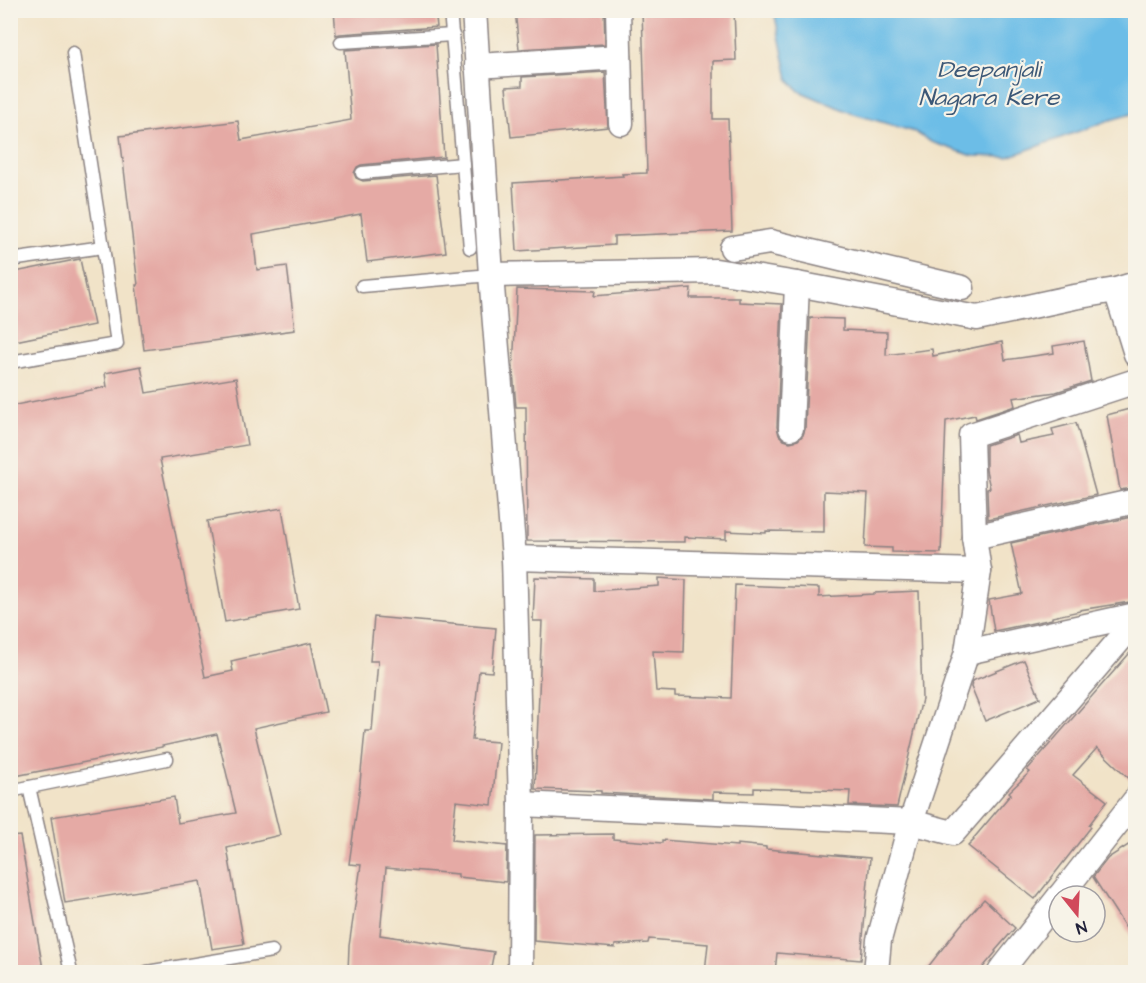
<svg xmlns="http://www.w3.org/2000/svg" width="1146" height="983" viewBox="0 0 1146 983" font-family="'Architects Daughter',sans-serif">
<style>
.water{fill:#6cbde7;stroke:#477091;stroke-width:1.5}
.building{fill:#e5aaa5}
.lines{fill:none;stroke-linecap:round;stroke-linejoin:round}
.service-casing{stroke:#8a8282;stroke-width:15}
.minor-casing{stroke:#8a8282;stroke-width:27}
.service{stroke:#fff;stroke-width:12}
.minor{stroke:#fff;stroke-width:24}
.labels{text-anchor:middle;stroke-width:4.5;stroke-linejoin:round;paint-order:stroke}
.water-label{font-size:24px;font-style:italic;fill:#3c5877;stroke:#f7f3e8}
</style>
<rect width="100%" height="100%" fill="#f7f3e8"/>
<filter id="ink" filterUnits="userSpaceOnUse"><feTurbulence type="fractalNoise" baseFrequency=".0167" numOctaves="2"/><feDisplacementMap in="SourceGraphic" scale="12" xChannelSelector="R" yChannelSelector="G"/><feConvolveMatrix kernelMatrix="1 2 1 2 8 2 1 2 1" color-interpolation-filters="sRGB"/></filter>
<filter id="wash" filterUnits="userSpaceOnUse"><feTurbulence type="fractalNoise" baseFrequency=".008" numOctaves="4" result="noise"/><feDisplacementMap in="SourceGraphic" scale="24" xChannelSelector="R" yChannelSelector="G"/><feGaussianBlur stdDeviation="1.35" result="paint"/><feColorMatrix in="noise" values="0 0 0 0 0 0 0 0 0 0 0 0 0 0 0 0 0 1.4 0 .05"/><feComposite in="paint" operator="in"/></filter>
<g filter="url(#wash)">
<rect width="100%" height="100%" fill="#f1e3c8"/>
<path class="water" d="M774,11h361v102l-28,8 -99,36 -35,-1 -42,-14 -16,-10 -64,-19 -52,-22 -11,-12z"/>
<g id="blocks">
<g class="building">
<path d="M334,10h101l2,17 -97,7 -4,1z"/>
<path d="M515,10h89l1,34 -86,5z"/>
<path d="M642,10h92l2,50 -23,1v58h15l4,112 -118,5v9l-97,6 -4,-68 110,-7 -1,-2 25,-1z"/>
<path d="M436,44l8,113 -83,8 -4,2 -3,6 2,5 7,3 73,-6 10,77 -79,10 -6,-48 -108,20 4,36 30,-4 8,64 -151,20 -8,-65h2l-18,-149 118,-15 3,19 110,-20 -6,-70z"/>
<path d="M605,72l3,55 -97,10 -5,-50 16,-1v-9z"/>
<path d="M80,259l14,66 -84,17v-69z"/>
<path d="M691,288l-1,10h49v4l43,2 -5,123 2,8 5,5 6,2 8,-2 5,-5 2,-6 5,-111 33,1v11l44,2 -1,23 46,-6 1,7 69,-14 3,18 49,-7 -1,-7 31,-5 7,40 -35,11 -43,6 2,8 -39,13 -1,-4 -29,6 -5,132 -49,-1v-4l-27,-1 3,-54 -44,-2v41l-58,-1v2l-40,-2v8l-41,-2v5l-158,-1 -1,-134h-10l-3,-37 4,-81 78,2 -1,5z"/>
<path d="M141,366l5,27 90,-15 11,67 -87,14 45,218 28,-6 -2,-10 80,-18 15,69 -72,16 26,107 -53,13 17,96 -32,5 -12,-68 -135,22 -14,-86 123,-20 4,26 58,-10 -19,-79 -55,12v1l-152,30v-371l97,-19 -2,-14z"/>
<path d="M1133,408l3,12v67l-16,3 -13,-75z"/>
<path d="M1076,423l20,72 -108,24 -1,-30 3,-1 -4,-18v-25l31,-10 2,8 35,-7 -2,-7z"/>
<path d="M282,508l17,101 -74,13 -18,-101z"/>
<path d="M1136,516v85l-56,9v1l-28,6v2l-58,12 -5,-31 33,-6 -11,-51z"/>
<path d="M535,577l59,2v12l65,-5v-8l27,2 -2,72 -31,-1 3,40 19,1v4l56,2 4,-113 84,3v9l55,-3v-1l45,-2 3,108 -25,108 -48,-2 1,-14 -96,-3v5l-41,-1v7l-112,-6v-2l-66,-2 7,-168h-9z"/>
<path d="M374,617l122,11 -4,44 -13,-1 -7,69 26,2 -6,63 -36,-4 -4,39 55,6 -1,36 -48,-5v-3l-72,-6 -6,67 114,17 -4,20h-142l1,-26 12,-81 -12,-1 10,-71 6,-62h7l6,-70h-8z"/>
<path d="M1136,646v139l-39,-37 -24,27 34,26 -18,24 2,2 -56,72 -67,-53 6,-6 -1,-1 38,-45 -2,-2 21,-20 -3,-2z"/>
<path d="M1024,660l16,38 -55,23 -14,-34 1,-6z"/>
<path d="M613,834v5l49,4v-3l75,6v-2l29,3v2l104,9 -9,102 -84,-7 -2,19h-70l3,-28 -59,-5 -1,4 -33,2v3l-81,-7 1,-106z"/>
<path d="M20,836l23,133 -19,3h-14v-135z"/>
<path d="M1136,840v104l-43,-67 15,-19z"/>
<path d="M984,899l31,29 -20,23 1,1 -17,20h-55l36,-46z"/>
</g>
</g>
</g>
<g filter="url(#ink)">
<use href="#blocks" fill-opacity="0" stroke="#8a8282" stroke-width="1.5"/>
<g class="lines">
<defs>
<g id="service">
<path d="M450,10l20,238"/>
<path d="M341,42l112,-7"/>
<path d="M362,173l101,-9"/>
<path d="M10,260l93,-13"/>
<path d="M362,286l129,-11"/>
<path d="M10,362l107,-18 -14,-97 -30,-194"/>
<path d="M29,787l42,185"/>
<path d="M10,791l157,-32"/>
<path d="M147,972l125,-21"/>
</g>
<g id="minor">
<path d="M474,10l17,265 23,283 7,246 -1,168"/>
<path d="M618,10l3,113"/>
<path d="M477,66l142,-9"/>
<path d="M732,248l38,-6 192,46"/>
<path d="M491,275l225,-4 81,13 180,34 97,-21 42,-7 20,-6"/>
<path d="M1116,290l20,64"/>
<path d="M791,428l6,-144"/>
<path d="M974,537l162,-36"/>
<path d="M514,558l465,13"/>
<path d="M967,652l169,-37"/>
<path d="M521,804l390,18 42,11 183,-212"/>
<path d="M1060,896l76,-97"/>
<path d="M876,972l3,-32 32,-118 56,-170 12,-81 -5,-34 -3,-102 165,-54"/>
<path d="M1000,972l59,-75"/>
</g>
</defs>
<use href="#service" class="service-casing"/>
<use href="#minor" class="minor-casing"/>
<use href="#service" class="service"/>
<use href="#minor" class="minor"/>
</g>
</g>
<g class="labels">
<g class="water-label">
<text x="989" y="77">Deepanjali<tspan x="989" dy="28">Nagara Kere</tspan></text>
</g>
</g>
<rect width="1146" height="983" fill="none" stroke="#f7f3e8" stroke-width="36"/>
<g transform="translate(1077 914) rotate(162)"><circle r="28" fill="#f7f3e8" stroke="#a29fa3" stroke-width="1.5"/>
<path d="M0-4.5L10 22L0 15L-10 22Z" fill="#d1495b"/>
<text y="-9" font-size="16" font-weight="bold" text-anchor="middle" fill="#22223b">N</text>
</g>
</svg>
